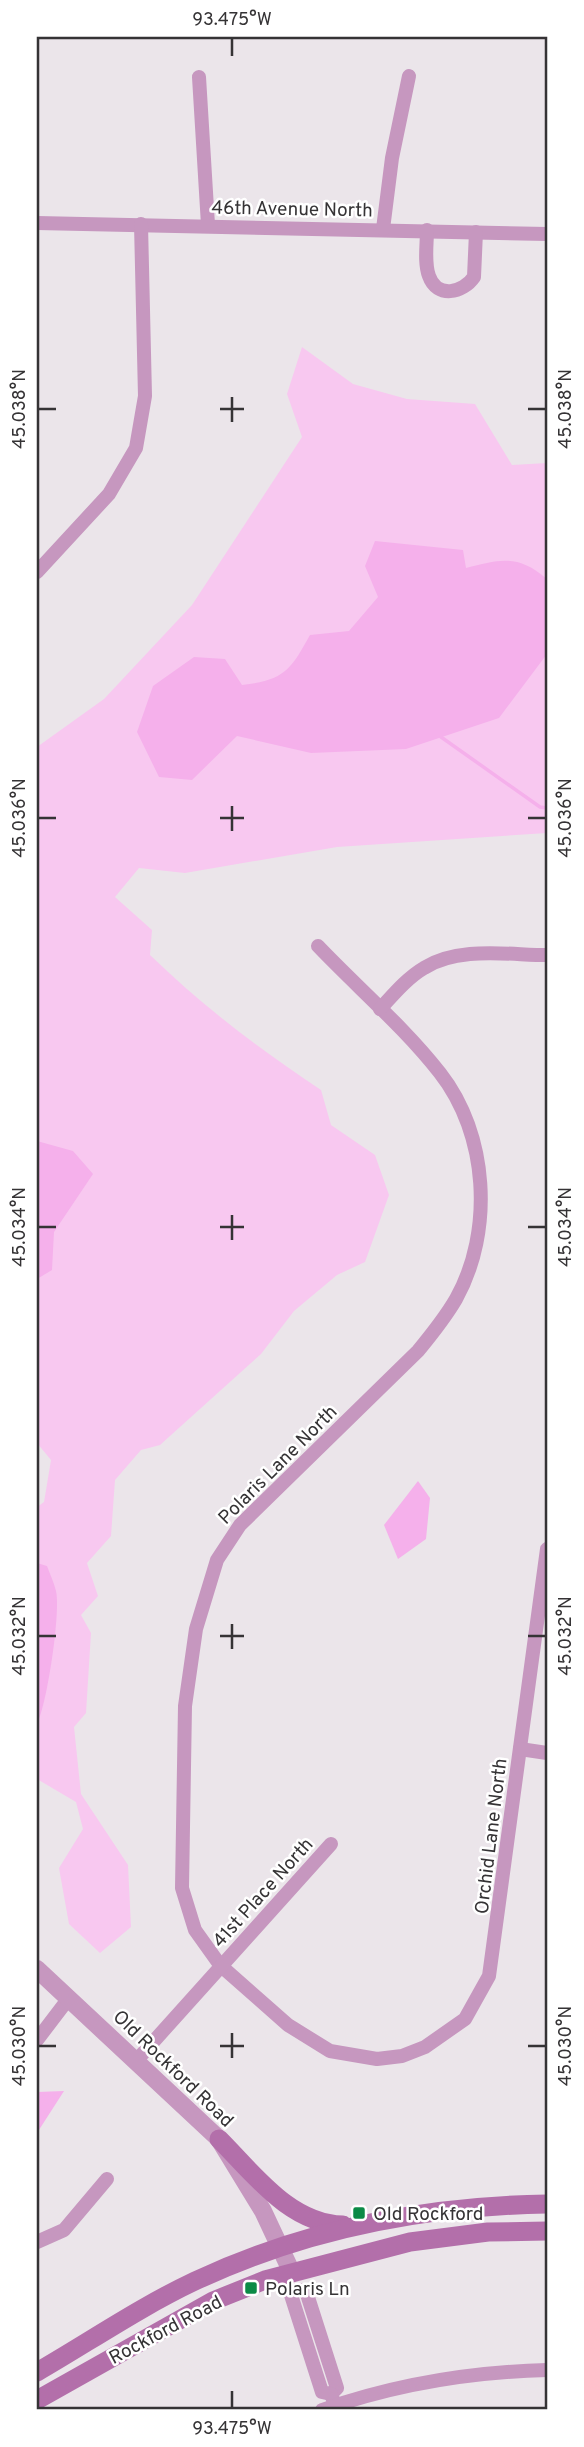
<svg xmlns="http://www.w3.org/2000/svg" width="584" height="2447" viewBox="0 0 584 2447" font-family="Overpass,sans-serif">
<style>
.green{fill:#f8c8f0}
.water{fill:#f5b0eb}
.lines{fill:none;stroke-linecap:round;stroke-linejoin:round}
.stream{stroke:#f5b0eb;stroke-width:3.5}
.minor{stroke:#c697bf;stroke-width:14}
.tertiary{stroke:#c697bf;stroke-width:18}
.secondary{stroke:#b36faa;stroke-width:19}
.ticks{fill:none;stroke:#353335;stroke-width:2.5}
.poi-dot{fill:#0b8a46;stroke:#fff;stroke-width:2.5}
.labels{text-anchor:middle;stroke-width:5;stroke-linejoin:round;paint-order:stroke}
.street-label{font-size:19px;fill:#353335;stroke:#fff}
.poi-label{font-size:19px;fill:#353335;stroke:#fff;text-anchor:start}
.neatline{fill:none;stroke:#353335;stroke-width:2.5}
.ticks-label{font-size:18px;text-anchor:middle;fill:#353335}
</style>
<rect width="100%" height="100%" fill="#ebe5ea"/>
<path class="green" d="M302,347l51,37 54,15 68,5 37,61 35,-2v370l-210,14 -152,26 -46,-5 -24,29 37,33 -2,25c55,53 108,93 171,135l10,35 44,30 14,40 -24,67 -28,13 -43,36 -33,43 -101,91 -19,5 -26,30 -4,56 -24,27 11,33 -17,19 10,18 -5,80 -12,14 7,67 47,71 3,62 -31,26 -31,-29 -10,-56 24,-39 -7,-27 -39,-23v-272l7,-5 7,-42 -14,-17v-696l67,-48 88,-94 110,-168 -15,-43z"/>
<g class="water">
<path d="M375,541l88,9 3,18c34,-9 52,-14 81,11v75l-48,64 -93,31 -95,4 -74,-17 -45,44 -33,-3 -22,-45 16,-46 41,-29 31,2 17,26c42,-5 48,-14 68,-50l39,-4 29,-34 -13,-31z"/>
<path d="M37,1141l36,10 20,23 -39,58 -2,38 -15,9z"/>
<path d="M418,1481l12,17 -4,41 -28,20 -14,-34z"/>
<path d="M37,1563l10,3c3,8 7,17 9,25 5,21 -9,114 -19,133z"/>
<path d="M64,2091l-27,42v-41z"/>
</g>
<g class="lines">
<path class="stream" d="M441,737l99,70 7,1"/>
<g class="minor">
<path d="M199,77l9,148"/>
<path d="M37,223l510,11"/>
<path d="M383,229l9,-71 17,-82"/>
<path d="M427,230c0,14 -3,33 2,46 8,23 34,17 45,1l2,-45"/>
<path d="M37,572l72,-78 27,-46 9,-52 -4,-172"/>
<path d="M318,946c40,42 86,81 122,127 48,61 54,158 16,226 -11,19 -24,35 -38,52l-178,174 -23,35 -21,69 -11,77 -3,182 13,42 25,35 68,60 42,26 47,8 25,-3 23,-9 40,-28 24,-43 58,-427"/>
<path d="M380,1009c13,-14 27,-31 44,-41 34,-22 85,-13 123,-13"/>
<path d="M520,1749l27,4"/>
<path d="M37,2040l32,-42"/>
<path d="M136,2061l195,-217"/>
<path d="M37,2242l27,-12 43,-51"/>
<path d="M297,2290l9,1 31,97 -6,6 4,11"/>
<path d="M297,2290l-6,5 31,97 9,2"/>
<path d="M322,2410c74,-26 147,-38 225,-40"/>
</g>
<path class="tertiary" d="M37,1969l182,170 44,72 29,62"/>
<g class="secondary">
<path d="M219,2139c35,35 71,85 124,86"/>
<path d="M37,2372c52,-30 103,-65 158,-91 111,-52 230,-75 352,-77"/>
<path d="M37,2400l176,-99 52,-21 145,-38 78,-10 59,-1"/>
</g>
</g>
<path class="ticks" d="M232,38v18M232,397v25M38,409h18M220,409h24M528,409h18M232,806v25M38,818h18M220,818h24M528,818h18M232,1215v25M38,1227h18M220,1227h24M528,1227h18M232,1624v25M38,1636h18M220,1636h24M528,1636h18M232,2033v25M38,2046h18M220,2046h24M528,2046h18M232,2391v17"/>
<g class="poi-dot">
<rect x="352" y="2206" width="14" height="14" rx="3.5"/>
<rect x="244" y="2281" width="14" height="14" rx="3.5"/>
</g>
<g class="labels">
<g class="street-label">
<text transform="translate(292 208) rotate(1)" y="7">46th Avenue North</text>
<text transform="translate(277 1464) rotate(-45)" y="7">Polaris Lane North</text>
<text transform="translate(490 1836) rotate(-83)" y="7">Orchid Lane North</text>
<text transform="translate(262 1892) rotate(-48)" y="7">41st Place North</text>
<text transform="translate(174 2068) rotate(44)" y="7">Old Rockford Road</text>
<text transform="translate(165 2329) rotate(-28)" y="7">Rockford Road</text>
</g>
<g class="poi-label">
<text x="373" y="2220">Old Rockford</text>
<text x="265" y="2295">Polaris Ln</text>
</g>
</g>
<rect width="584" height="2447" fill="none" stroke="#ffffff" stroke-width="77"/>
<rect x="38" y="38" width="508" height="2370" class="neatline"/>
<g class="ticks-label">
<text x="232" y="25">93.475°W</text>
<text transform="translate(19 409) rotate(-90)" y="6">45.038°N</text>
<text transform="translate(565 409) rotate(-90)" y="6">45.038°N</text>
<text transform="translate(19 818) rotate(-90)" y="6">45.036°N</text>
<text transform="translate(565 818) rotate(-90)" y="6">45.036°N</text>
<text transform="translate(19 1227) rotate(-90)" y="6">45.034°N</text>
<text transform="translate(565 1227) rotate(-90)" y="6">45.034°N</text>
<text transform="translate(19 1636) rotate(-90)" y="6">45.032°N</text>
<text transform="translate(565 1636) rotate(-90)" y="6">45.032°N</text>
<text transform="translate(19 2046) rotate(-90)" y="6">45.030°N</text>
<text transform="translate(565 2046) rotate(-90)" y="6">45.030°N</text>
<text x="232" y="2434">93.475°W</text>
</g>
</svg>
